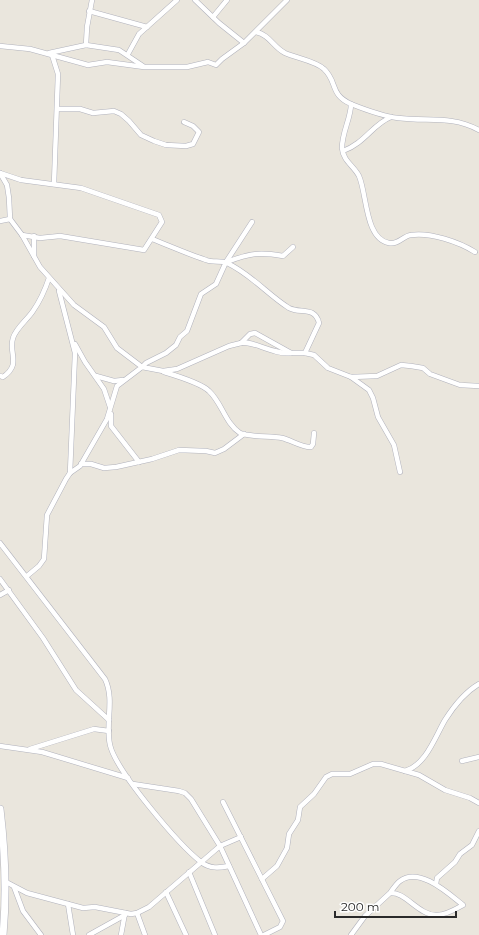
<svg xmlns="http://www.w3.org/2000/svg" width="479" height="935" viewBox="0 0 479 935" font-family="Montserrat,sans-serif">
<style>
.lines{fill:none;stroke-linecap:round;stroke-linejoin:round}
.street-casing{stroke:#b1b2bc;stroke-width:5.5}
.secondary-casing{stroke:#b1b2bc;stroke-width:8}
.street{stroke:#fff;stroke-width:4.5}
.secondary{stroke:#fff;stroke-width:7}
</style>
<rect width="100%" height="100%" fill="#eae6dd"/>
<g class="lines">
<defs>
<g id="street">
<path d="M195,0l24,23 25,20 43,-43"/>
<path d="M89,11l58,16"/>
<path d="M213,17l14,-17"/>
<path d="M256,32c14,3 17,15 29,21 11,5 31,8 39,16 14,13 5,25 27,35 15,6 31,12 47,14 30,4 53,-3 81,12"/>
<path d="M86,45l1,-18 5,-27"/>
<path d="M0,46l30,3 58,16 19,-3 37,5h43l21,-5 8,3 6,-6 22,-16"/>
<path d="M49,53l37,-8 33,5 24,16"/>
<path d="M128,54l11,-20 38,-34"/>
<path d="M52,55l6,19 -4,110"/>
<path d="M351,104c0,14 -9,28 -9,44 1,13 12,18 17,28 8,18 6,63 30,67 9,2 14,-7 22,-8 19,-3 48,7 64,17"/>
<path d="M58,109h22l13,4 21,-2 7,3 8,7 12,14 13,6 12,4 20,1 7,-2 6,-12 -6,-6 -9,-4"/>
<path d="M343,151c22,-8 30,-27 48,-34"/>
<path d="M0,173l7,12 2,13 1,21 12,16 18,32 34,38 30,22 13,21 25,19 -25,19 -10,33 -27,47 -10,7 -4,6 -19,36 -3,44 -5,7 -12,10"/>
<path d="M0,173l21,7 60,8 78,27 3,7 -18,28 -84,-14 -20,2 -18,-3"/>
<path d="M0,221l10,-2"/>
<path d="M152,239c18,7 36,15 54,21 7,3 15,0 21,3 24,11 41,32 62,45 11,6 26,-2 30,15l-14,30h-14l-36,-20 -5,1 -9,9 -12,3 -52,23 -14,2 -21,-4 4,-4 20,-10 10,-8 4,-8 7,-6 14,-37 15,-10 10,-22 26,-40"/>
<path d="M34,256v-20"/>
<path d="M227,262c23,-9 33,-10 56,-6l10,-9"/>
<path d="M59,291l16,62 -5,120"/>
<path d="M241,343c12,-3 31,12 50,10"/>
<path d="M75,344l10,18 19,27 6,18"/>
<path d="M305,353l9,2 14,13 23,9 26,-1 24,-11 10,1 12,2 7,6 30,11 19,1"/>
<path d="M164,372c10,3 38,12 45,19 13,12 16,32 31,42 8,4 31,3 42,5 9,2 21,10 29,9l2,-3 1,-11"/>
<path d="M0,376l3,1c19,-13 5,-24 10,-39 3,-10 14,-18 20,-27 7,-10 12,-21 16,-33"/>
<path d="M96,376l18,5 9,-1"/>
<path d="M351,377l18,13 4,8 5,19 16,28 6,27"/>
<path d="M111,414v12l28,36"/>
<path d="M81,464h10l13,4 12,-1 36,-8 27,-9 27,1 9,2 9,-4 20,-15"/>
<path d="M0,543l105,136c10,21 0,44 5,66 6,26 69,100 91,117 9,7 18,6 28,4"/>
<path d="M0,579l43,59 33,52 33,30"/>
<path d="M0,595l9,-5"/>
<path d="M0,746l42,6 86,26"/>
<path d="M30,749l64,-20 15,2"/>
<path d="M462,761l17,-4"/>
<path d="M405,771c21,-6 30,-34 40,-51 9,-14 20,-28 34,-36"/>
<path d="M133,784l46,7 6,2 6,6 29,47 41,89"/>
<path d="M223,802l60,119 -3,6 -16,8"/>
<path d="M189,872l26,63"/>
<path d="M262,879l15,-13 10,-18 2,-14 9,-14 2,-13 14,-13 12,-17 6,-3h18l23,-10h8l38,11 26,15 25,8 9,5"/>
<path d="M6,882l21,11 56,15 12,-1 36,7 6,-1 12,-6 71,-61 21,-9"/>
<path d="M436,884l1,-6 18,-16 5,-8 12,-9 7,-14"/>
<path d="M14,887l9,24 18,24"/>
<path d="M166,892l20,43"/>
<path d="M68,904l5,31"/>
<path d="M137,913l8,22"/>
<path d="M89,935l36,-20"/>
<path d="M121,935l4,-22"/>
<path d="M351,935l14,-19 25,-23c15,-2 29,23 47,22 9,0 19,-6 26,-10 -14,-11 -44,-39 -63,-24 -4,3 -7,8 -10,12"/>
</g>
<path id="secondary" d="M0,809c5,42 7,83 3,126"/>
</defs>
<use href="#street" class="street-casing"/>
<use href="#secondary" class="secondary-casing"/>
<use href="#street" class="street"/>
<use href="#secondary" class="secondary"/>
</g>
<path d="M335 911v6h121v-6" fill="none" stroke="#2a2a2a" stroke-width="2"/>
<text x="341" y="911" font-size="12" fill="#2a2a2a" stroke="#ffffff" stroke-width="3" paint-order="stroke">200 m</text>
</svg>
